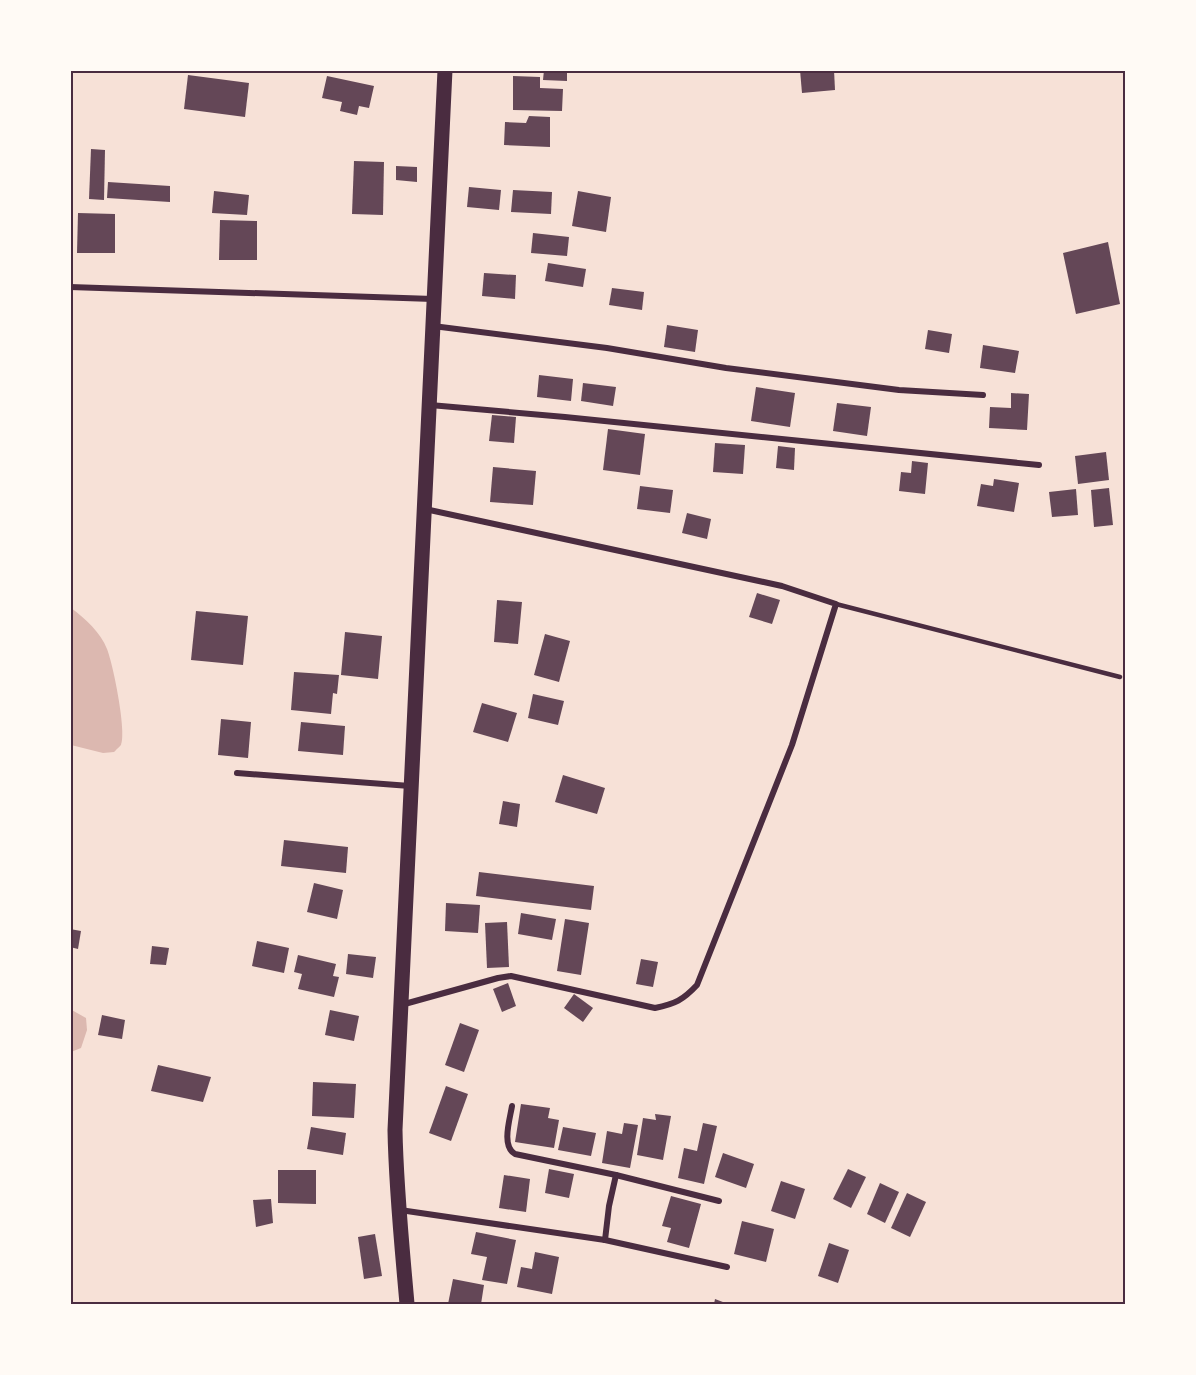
<svg xmlns="http://www.w3.org/2000/svg" width="1196" height="1375" viewBox="0 0 1196 1375" font-family="'DM Sans',sans-serif">
<style>
.water{fill:#dcb8b0}
.building{fill:#644757}
.lines{fill:none;stroke-linecap:round;stroke-linejoin:round}
.service{stroke:#4a2c40;stroke-width:4.5}
.minor{stroke:#4a2c40;stroke-width:6}
.primary{stroke:#4a2c40;stroke-width:15}
.neatline{fill:none;stroke:#4a2c40;stroke-width:2}
</style>
<rect width="100%" height="100%" fill="#f7e1d7"/>
<g class="water">
<path d="M71,608c14,10 30,25 36,41 6,15 20,83 14,96 -1,1 -6,6 -7,7l-11,1 -32,-8z"/>
<path d="M70,1009l16,9 1,12 -6,18 -10,4z"/>
</g>
<g class="building">
<path d="M544,70h23v11l-24,-1z"/>
<path d="M800,70h34l1,20 -33,3z"/>
<path d="M188,75l61,8 -4,34 -61,-8z"/>
<path d="M327,76l47,10 -5,22 -10,-2 -2,9 -17,-4 2,-9 -20,-4z"/>
<path d="M513,76l27,1v11l23,1 -1,22 -49,-1z"/>
<path d="M529,116l21,1v30l-46,-2 1,-23 21,1z"/>
<path d="M91,149l14,1 -1,50 -15,-1z"/>
<path d="M354,161l30,1 -1,53 -31,-1z"/>
<path d="M396,166l21,1v15l-21,-2z"/>
<path d="M108,182l62,4v16l-63,-4z"/>
<path d="M469,187l32,3 -2,20 -32,-3z"/>
<path d="M513,190l39,2 -1,22 -40,-2z"/>
<path d="M214,191l35,4 -2,20 -35,-2z"/>
<path d="M578,191l33,6 -5,35 -34,-6z"/>
<path d="M78,213l37,1v39h-38z"/>
<path d="M220,220l37,1v39h-38z"/>
<path d="M533,233l36,4 -2,19 -36,-3z"/>
<path d="M1108,242l12,62 -44,10 -13,-61z"/>
<path d="M548,263l38,6 -3,18 -38,-6z"/>
<path d="M484,273l32,2 -1,24 -33,-3z"/>
<path d="M612,288l32,4 -2,18 -33,-5z"/>
<path d="M667,325l31,5 -3,22 -31,-5z"/>
<path d="M928,330l24,4 -3,19 -24,-4z"/>
<path d="M983,345l36,6 -4,22 -35,-5z"/>
<path d="M539,375l34,4 -2,22 -34,-4z"/>
<path d="M583,383l33,4 -3,19 -32,-5z"/>
<path d="M756,387l39,6 -5,34 -39,-6z"/>
<path d="M1011,393l18,1 -2,36 -38,-2 1,-21 21,1z"/>
<path d="M837,403l34,4 -4,29 -34,-5z"/>
<path d="M492,415l24,2 -2,26 -25,-2z"/>
<path d="M608,429l37,5 -5,41 -37,-5z"/>
<path d="M715,443l30,2 -2,29 -30,-2z"/>
<path d="M778,446l17,2 -1,22 -18,-2z"/>
<path d="M1106,452l3,28 -31,4 -3,-28z"/>
<path d="M912,461l16,2 -3,31 -26,-3 2,-19 10,1z"/>
<path d="M493,467l43,4 -3,34 -43,-3z"/>
<path d="M994,479l25,4 -5,29 -37,-6 4,-22 12,2z"/>
<path d="M640,486l33,4 -3,23 -33,-4z"/>
<path d="M1109,488l4,37 -19,2 -3,-37z"/>
<path d="M1076,489l2,26 -26,2 -3,-25z"/>
<path d="M687,513l24,6 -4,20 -25,-6z"/>
<path d="M757,593l23,7 -8,24 -23,-7z"/>
<path d="M497,600l25,2 -4,42 -24,-2z"/>
<path d="M196,611l52,5 -5,49 -52,-5z"/>
<path d="M345,632l37,4 -4,43 -37,-4z"/>
<path d="M545,634l25,7 -11,41 -25,-7z"/>
<path d="M294,672l45,3 -2,19 -4,-1 -2,21 -40,-4z"/>
<path d="M533,694l31,7 -6,24 -30,-7z"/>
<path d="M482,703l35,10 -9,29 -35,-10z"/>
<path d="M221,719l30,3 -3,36 -30,-3z"/>
<path d="M301,722l44,4 -2,29 -45,-4z"/>
<path d="M563,775l42,13 -8,26 -42,-12z"/>
<path d="M503,801l17,3 -3,23 -18,-3z"/>
<path d="M284,840l64,7 -2,26 -65,-7z"/>
<path d="M479,872l115,14 -3,24 -115,-14z"/>
<path d="M314,883l29,7 -6,29 -30,-7z"/>
<path d="M446,903l34,2 -2,28 -33,-2z"/>
<path d="M521,913l35,6 -4,21 -34,-6z"/>
<path d="M565,919l24,4 -8,52 -24,-4z"/>
<path d="M507,922l2,45 -22,1 -2,-45z"/>
<path d="M70,929l11,2 -3,18 -8,-2z"/>
<path d="M257,941l32,7 -5,25 -32,-7z"/>
<path d="M152,946l17,2 -3,17 -16,-1z"/>
<path d="M348,954l28,3 -3,21 -27,-4z"/>
<path d="M298,955l38,9 -3,12 6,1 -5,20 -36,-8 4,-15 -8,-2z"/>
<path d="M641,959l17,3 -5,25 -17,-3z"/>
<path d="M508,983l8,23 -14,6 -9,-23z"/>
<path d="M574,994l19,14 -10,14 -19,-14z"/>
<path d="M330,1010l29,6 -5,25 -29,-6z"/>
<path d="M102,1015l23,5 -3,19 -24,-4z"/>
<path d="M460,1023l19,7 -15,42 -19,-7z"/>
<path d="M158,1065l53,12 -8,25 -52,-11z"/>
<path d="M313,1082l43,2 -2,34 -42,-2z"/>
<path d="M446,1086l22,8 -17,47 -22,-8z"/>
<path d="M521,1104l29,4 -2,10 11,2 -5,28 -39,-6z"/>
<path d="M655,1114l16,2 -8,44 -26,-5 6,-37 13,2z"/>
<path d="M624,1123l14,2 -8,43 -28,-5 5,-32 15,3z"/>
<path d="M703,1123l14,3 -13,58 -26,-6 6,-30 13,3z"/>
<path d="M311,1127l35,6 -3,22 -36,-6z"/>
<path d="M563,1127l33,6 -5,23 -33,-6z"/>
<path d="M723,1153l31,11 -8,24 -31,-11z"/>
<path d="M549,1169l25,5 -5,24 -24,-5z"/>
<path d="M848,1169l18,8 -15,31 -18,-9z"/>
<path d="M278,1170h38v34l-38,-1z"/>
<path d="M504,1175l26,4 -4,33 -27,-4z"/>
<path d="M781,1181l24,8 -10,30 -24,-8z"/>
<path d="M880,1183l19,9 -14,31 -18,-9z"/>
<path d="M907,1193l19,9 -16,35 -19,-9z"/>
<path d="M671,1196l30,8 -12,44 -22,-6 4,-14 -9,-2z"/>
<path d="M271,1199l2,24 -17,4 -3,-27z"/>
<path d="M742,1221l32,8 -8,33 -32,-8z"/>
<path d="M476,1232l40,8 -9,44 -25,-4 5,-23 -16,-3z"/>
<path d="M375,1234l7,42 -18,3 -6,-42z"/>
<path d="M829,1243l20,7 -11,33 -20,-7z"/>
<path d="M535,1252l24,5 -7,37 -35,-7 4,-20 11,2z"/>
<path d="M453,1279l31,6 -3,19h-33z"/>
<path d="M715,1299l13,5h-14z"/>
</g>
<g class="lines">
<path class="service" d="M836,604l284,73"/>
<g class="minor">
<path d="M70,287l363,12"/>
<path d="M433,326l174,22 119,20 173,22 84,5"/>
<path d="M430,405l135,12 474,48"/>
<path d="M237,773l173,13"/>
<path d="M401,1005l97,-27 13,-2 144,32c20,-4 28,-8 42,-23l95,-240 44,-141 -54,-18 -357,-77"/>
<path d="M512,1106c-2,13 -11,40 3,48l101,21 103,26"/>
<path d="M400,1210l205,30 122,27"/>
<path d="M605,1240l4,-34 7,-31"/>
</g>
<path class="primary" d="M407,1304c-5,-58 -11,-116 -12,-174l50,-1060"/>
</g>
<rect width="1196" height="1375" fill="none" stroke="#fffaf5" stroke-width="144"/>
<rect x="72" y="72" width="1052" height="1231" class="neatline"/>
</svg>
